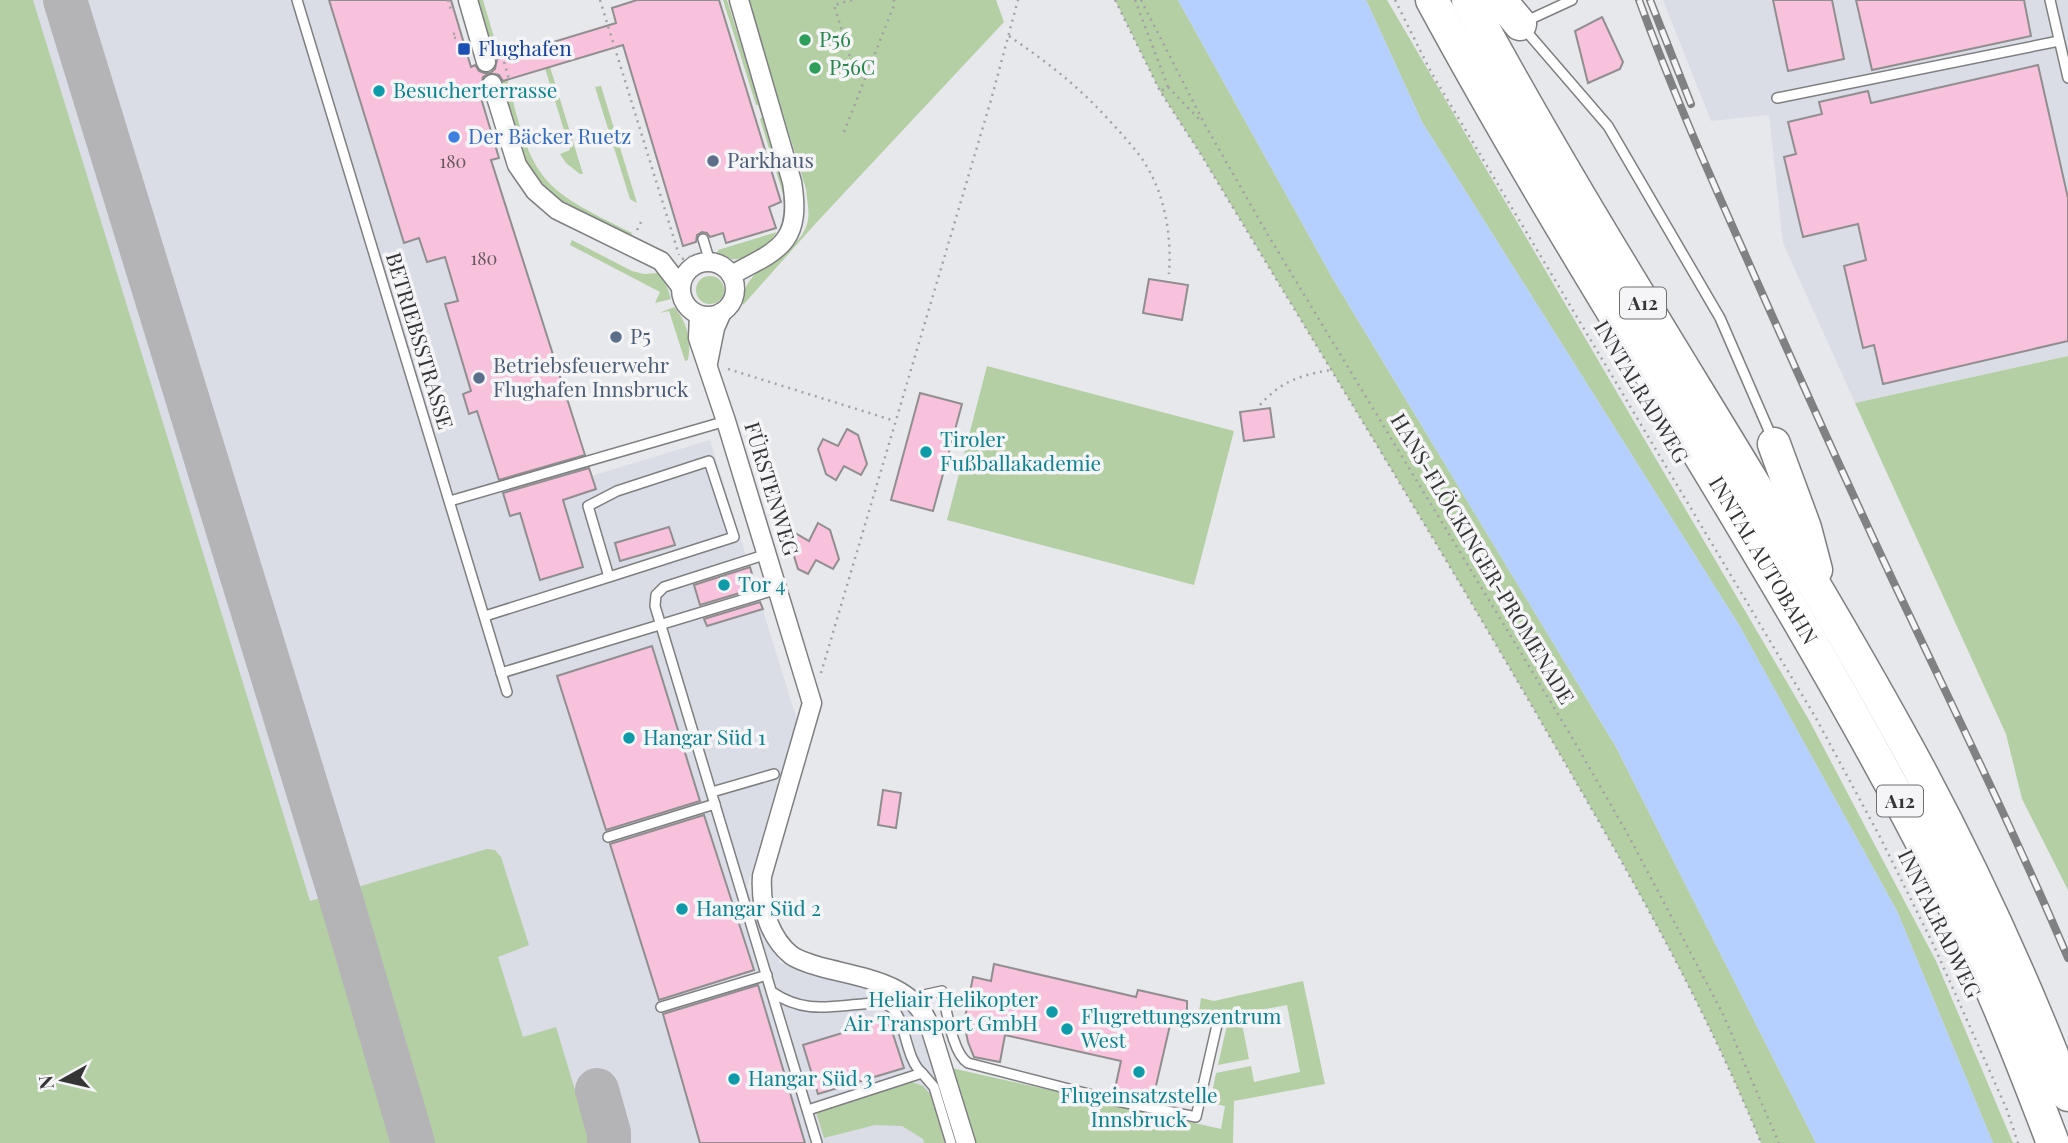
<svg xmlns="http://www.w3.org/2000/svg" width="2068" height="1143" viewBox="0 0 2068 1143" font-family="'Playfair Display',serif">
<style>
.built{fill:#dadde6}
.green{fill:#b4cfa3}
.water{fill:#b5d0fe}
.lines{fill:none;stroke-linecap:round;stroke-linejoin:round}
.taxiway{stroke:#b4b4b6;stroke-width:44}
.building{fill:#f8c1dc;stroke:#918e8f;stroke-width:2}
.lane-casing{stroke:#7e7f81;stroke-width:12}
.street-casing{stroke:#7e7f81;stroke-width:21}
.highway-casing{stroke:#7e7f81;stroke-width:35}
.path{stroke:#a1a2a4;stroke-width:2.5;stroke-dasharray:2 5;stroke-linecap:butt}
.lane{stroke:#fff;stroke-width:9}
.street{stroke:#fff;stroke-width:18}
.highway{stroke:#fff;stroke-width:32}
.rail-casing{stroke:#808182;stroke-width:8}
.rail{stroke:#f5f5f8;stroke-width:5;stroke-dasharray:16;stroke-linecap:butt}
.leisure-dot{fill:#2e9e5b;stroke:#f5f5f8;stroke-width:2.5}
.transit-dot{fill:#1a4fb4;stroke:#f5f5f8;stroke-width:2.5}
.culture-dot{fill:#0f9aa8;stroke:#f5f5f8;stroke-width:2.5}
.shop-dot{fill:#3f7fe0;stroke:#f5f5f8;stroke-width:2.5}
.service-dot{fill:#5c6f8a;stroke:#f5f5f8;stroke-width:2.5}
.labels{text-anchor:middle;stroke-width:7;stroke-linejoin:round;paint-order:stroke}
.number-label{font-size:18px;fill:#665860}
.shield{fill:#f5f5f8;stroke:#6f6f70;stroke-width:2}
.shield-label{font-size:19px;font-weight:bold;fill:#353536}
.leisure-label{font-size:21px;fill:#27864d;stroke:#f5f5f8;text-anchor:start}
.transit-label{font-size:21px;fill:#164399;stroke:#f5f5f8;text-anchor:start}
.culture-label{font-size:21px;fill:#0d838f;stroke:#f5f5f8;text-anchor:start}
.shop-label{font-size:21px;fill:#366cbe;stroke:#f5f5f8;text-anchor:start}
.service-label{font-size:21px;fill:#4e5e75;stroke:#f5f5f8;text-anchor:start}
.street-label{font-size:21px;fill:#353536;stroke:#f5f5f8}
</style>
<rect width="100%" height="100%" fill="#e7e8eb"/>
<g class="built">
<path d="M0,0h453l-1,1 47,157 -8,2 100,316 119,-36 87,280 -50,167 33,76 116,29 28,28 38,123h-962z"/>
<path d="M1663,0h405v356l-213,47 -72,-160 -14,-128 -58,6z"/>
</g>
<g class="green">
<path d="M0,0h33l277,901 177,-52 8,1 6,7 28,88 -31,12 25,80 33,-10 35,116h-591z"/>
<path d="M476,0h7l17,58 -7,2z"/>
<path d="M723,0h4l55,173 3,20 -2,1 -23,-75 2,-2 -4,-12h-2z"/>
<path d="M748,0h248l8,22 -188,201 -73,82c-3,-40 51,-46 63,-78 5,-12 1,-25 0,-38z"/>
<path d="M1115,0h63l155,279 283,468 200,396h-55c-58,-143 -136,-277 -214,-411 -112,-194 -231,-386 -347,-579l-40,-62z"/>
<path d="M1366,0h21l422,720 127,241 77,182h-20l-96,-232 -158,-286 -317,-503z"/>
<path d="M550,67l33,107h-3l-14,-11 -6,-9 10,-4 -25,-82z"/>
<path d="M507,79c9,31 15,67 34,94 18,27 62,45 91,60l-3,7c-26,-15 -62,-29 -83,-50 -27,-26 -35,-74 -46,-108z"/>
<path d="M601,86l36,117 -7,-4 -35,-112z"/>
<path d="M777,232c-12,18 -40,36 -61,23l2,-5z"/>
<path d="M572,240l60,31 12,3 14,-1 9,14 4,12 -16,4 5,-11 -90,-47z"/>
<circle cx="710" cy="290" r="14"/>
<path d="M674,307c13,15 18,33 14,53l-3,1 -16,-50 -10,2z"/>
<path d="M2068,356v534l-46,-91 -16,-65 -151,-331z"/>
<path d="M987,366l247,65 -40,154 -247,-65z"/>
<path d="M1303,981l22,103 -91,17 -1,42h-263l-23,-76 274,62 4,-23 -15,-3 6,-30 35,-7 3,16 46,-10 -13,-67 -47,9 9,45 -31,6 9,-40 -29,-6 3,-21 13,3z"/>
<path d="M912,1082l11,4 7,8 15,49h-21l-1,-4 -21,-13 -27,-1 -51,13 -8,-26z"/>
</g>
<path class="water" d="M1178,0h188l56,122 317,503 158,286 96,232h-177l-200,-396 -283,-468z"/>
<g class="lines">
<g class="taxiway">
<path d="M65,0l274,892 74,251"/>
<path d="M597,1090l12,43v10"/>
</g>
</g>
<g class="building">
<path d="M329,0h122l20,67 4,-2 4,6 5,2h6l5,-4 2,-10 119,-36 -4,-15 25,-8h82l62,202 -12,5 7,21 -50,15 -3,-10 -13,4 -3,-4 -5,-1 -5,3 -1,7 -13,4 -60,-201 -120,36 -4,-6 -10,-2 -6,4 -2,10 -3,1 21,70 -8,2 94,295 -86,25 -22,-69 -8,3 -6,-20 8,-3 -26,-87 13,-3 -13,-44 -18,5 -8,-24 -15,5z"/>
<path d="M1773,0h59l12,59 -56,12z"/>
<path d="M1856,0h168l7,36 -159,34z"/>
<path d="M1602,17l21,45 -3,7 -32,14 -13,-52z"/>
<path d="M2038,65l30,133v143l-185,43 -9,-39 -11,3 -19,-82 22,-6 -8,-36 -55,13 -19,-80 12,-3 -8,-32 34,-8 -3,-12 49,-11 3,12z"/>
<path d="M1149,279l39,6 -6,35 -39,-7z"/>
<path d="M920,393l42,11 -29,107 -42,-11z"/>
<path d="M1270,408l4,29 -30,4 -4,-29z"/>
<path d="M847,429l11,6 9,29 -6,11 -17,-9 -8,14 -10,-6 -8,-25 5,-10 15,7z"/>
<path d="M589,468l7,21 -33,11 20,67 -43,13 -20,-67 -10,3 -7,-23z"/>
<path d="M818,523l12,7 9,29 -6,10 -17,-9 -8,14 -10,-5 -8,-26 5,-10 14,8z"/>
<path d="M669,527l6,18 -55,16 -5,-18z"/>
<path d="M750,567l6,21 -56,17 -6,-20z"/>
<path d="M760,602l3,7 -56,17 -3,-7z"/>
<path d="M652,646l48,155 -94,29 -49,-154z"/>
<path d="M883,790l18,3 -5,35 -18,-3z"/>
<path d="M704,815l50,155 -95,30 -49,-156z"/>
<path d="M994,964l142,33 2,-7 49,11v8l-4,6 -10,-3 -18,78 12,3 -2,11 -51,-11 7,-32 -116,-26 -5,27 -26,-5 -6,-15 -4,-19 9,-46 18,4z"/>
<path d="M758,985l47,158h-105l-37,-129z"/>
<path d="M888,1019l16,49 -86,26 -15,-49z"/>
</g>
<g class="lines">
<defs>
<g id="lane">
<path d="M297,0l210,692"/>
<path d="M1572,0l-52,24 88,102 112,192 53,122"/>
<path d="M2050,0l18,78"/>
<path d="M1777,98l282,-57"/>
<path d="M703,239l7,23"/>
<path d="M450,501l276,-80"/>
<path d="M767,554l-103,33 -8,8 -1,11 162,537"/>
<path d="M485,616l124,-39 -21,-71 29,-15 92,-30 25,76 -125,40"/>
<path d="M501,673l277,-84"/>
<path d="M712,792l62,-18"/>
<path d="M608,837l107,-33"/>
<path d="M772,992c31,21 55,15 90,12 8,-1 19,-2 27,2 17,8 15,52 33,67l-114,37"/>
<path d="M910,998l32,-7c5,19 10,62 26,72l144,37 84,17 21,-92"/>
<path d="M661,1007l106,-32"/>
<path d="M922,1073l12,14 17,56"/>
</g>
<g id="street">
<path d="M468,0l18,62"/>
<path d="M492,84l25,81 18,26 22,19 104,51 20,26"/>
<circle cx="708" cy="289" r="27"/>
<path d="M731,275c48,-25 71,-32 61,-93l-53,-182"/>
<path d="M699,315l-1,23 28,83 86,282 -50,173c-1,17 1,33 7,48 5,12 12,23 22,31 8,6 20,9 30,12 41,11 92,15 109,60l36,116"/>
<path d="M708,363l7,-35 7,-16"/>
</g>
<g id="highway">
<path id="s1" d="M1432,0c160,296 353,573 505,872 45,88 81,179 116,271"/>
<path d="M1468,0c141,262 310,508 451,769 56,105 106,214 149,326"/>
<path d="M1500,0l20,24"/>
<path d="M1774,444l31,84 11,42"/>
</g>
</defs>
<use href="#lane" class="lane-casing"/>
<use href="#street" class="street-casing"/>
<use href="#highway" class="highway-casing"/>
<g class="path">
<path d="M448,0l4,13"/>
<path d="M600,0l79,255"/>
<path d="M852,0l-18,5 16,52 20,10"/>
<path d="M1115,0l45,91 40,62c116,193 235,385 347,579 78,134 156,268 214,411"/>
<path d="M1135,0l33,87 -7,4"/>
<path d="M1141,0l63,123 64,112 302,499 57,99 95,179 57,131"/>
<path d="M1395,0l36,72 386,648 63,117 54,109 73,164 11,33"/>
<path d="M453,34l5,-1"/>
<path d="M1009,36c39,27 67,48 99,83 11,12 22,24 32,37 24,33 32,77 29,118"/>
<path d="M454,38l5,-1"/>
<path d="M504,62l5,17"/>
<path d="M1168,87l32,33"/>
<path d="M844,132l50,-127v-5"/>
<path d="M637,230l4,-8"/>
<path d="M682,259l14,-4"/>
<path d="M728,369l167,52"/>
<path d="M1260,405c21,-24 41,-30 71,-35"/>
<path d="M821,673l170,-573 27,-100"/>
</g>
<use href="#lane" class="lane"/>
<use href="#street" class="street"/>
<use href="#highway" class="highway"/>
<defs>
<g id="rail">
<path d="M1639,0c31,85 67,167 104,250 49,111 99,222 151,333 59,125 120,248 174,375"/>
<path d="M1650,0l41,104"/>
</g>
</defs>
<use href="#rail" class="rail-casing"/>
<use href="#rail" class="rail"/>
</g>
<g class="leisure-dot">
<circle cx="805" cy="40" r="7"/>
<circle cx="815" cy="68" r="7"/>
</g>
<rect class="transit-dot" x="457" y="42" width="14" height="14" rx="3.5"/>
<g class="culture-dot">
<circle cx="379" cy="91" r="7"/>
<circle cx="926" cy="452" r="7"/>
<circle cx="724" cy="585" r="7"/>
<circle cx="629" cy="738" r="7"/>
<circle cx="682" cy="909" r="7"/>
<circle cx="1052" cy="1012" r="7"/>
<circle cx="1067" cy="1029" r="7"/>
<circle cx="1139" cy="1072" r="7"/>
<circle cx="734" cy="1079" r="7"/>
</g>
<circle class="shop-dot" cx="454" cy="137" r="7"/>
<g class="service-dot">
<circle cx="713" cy="161" r="7"/>
<circle cx="616" cy="337" r="7"/>
<circle cx="479" cy="378" r="7"/>
</g>
<g class="labels">
<g class="number-label">
<text x="453" y="168">180</text>
<text x="484" y="265">180</text>
</g>
<g class="shield">
<rect x="1620" y="287.5" width="46" height="31" rx="5"/>
<rect x="1877" y="785.5" width="46" height="31" rx="5"/>
</g>
<g class="shield-label">
<text x="1643" y="310">A12</text>
<text x="1900" y="808">A12</text>
</g>
<g class="leisure-label">
<text x="819" y="47">P56</text>
<text x="829" y="75">P56C</text>
</g>
<g class="transit-label">
<text x="478" y="56">Flughafen</text>
</g>
<g class="culture-label">
<text x="393" y="98">Besucherterrasse</text>
<text x="940" y="447">Tiroler<tspan x="940" dy="24">Fußballakademie</tspan></text>
<text x="738" y="592">Tor 4</text>
<text x="643" y="745">Hangar Süd 1</text>
<text x="696" y="916">Hangar Süd 2</text>
<text x="1038" y="1007" text-anchor="end">Heliair Helikopter<tspan x="1038" dy="24">Air Transport GmbH</tspan></text>
<text x="1081" y="1024">Flugrettungszentrum<tspan x="1081" dy="24">West</tspan></text>
<text x="748" y="1086">Hangar Süd 3</text>
<text x="1139" y="1103" text-anchor="middle">Flugeinsatzstelle<tspan x="1139" dy="24">Innsbruck</tspan></text>
</g>
<g class="shop-label">
<text x="468" y="144">Der Bäcker Ruetz</text>
</g>
<g class="service-label">
<text x="727" y="168">Parkhaus</text>
<text x="630" y="344">P5</text>
<text x="493" y="373">Betriebsfeuerwehr<tspan x="493" dy="24">Flughafen Innsbruck</tspan></text>
</g>
<g class="street-label">
<text transform="translate(419 341) rotate(73)" y="7">BETRIEBSSTRASSE</text>
<text transform="translate(1641 392) rotate(59)" y="7">INNTALRADWEG</text>
<text transform="translate(771 489) rotate(73)" y="7">FÜRSTENWEG</text>
<text transform="translate(1482 559) rotate(59)" y="7">HANS-FLÖCKINGER-PROMENADE</text>
<text dy="7" stroke="none"><textPath href="#s1" startOffset="651">INNTAL AUTOBAHN</textPath></text>
<text transform="translate(1939 924) rotate(64)" y="7">INNTALRADWEG</text>
</g>
</g>
<g transform="translate(63 1080) rotate(262)" stroke="#f5f5f8" stroke-width="5" paint-order="stroke">
<path d="M0-5L12 26L0 18L-12 26Z" fill="#353536"/>
<text y="-10" font-size="19" font-weight="bold" text-anchor="middle" fill="#353536">N</text>
</g>
</svg>
